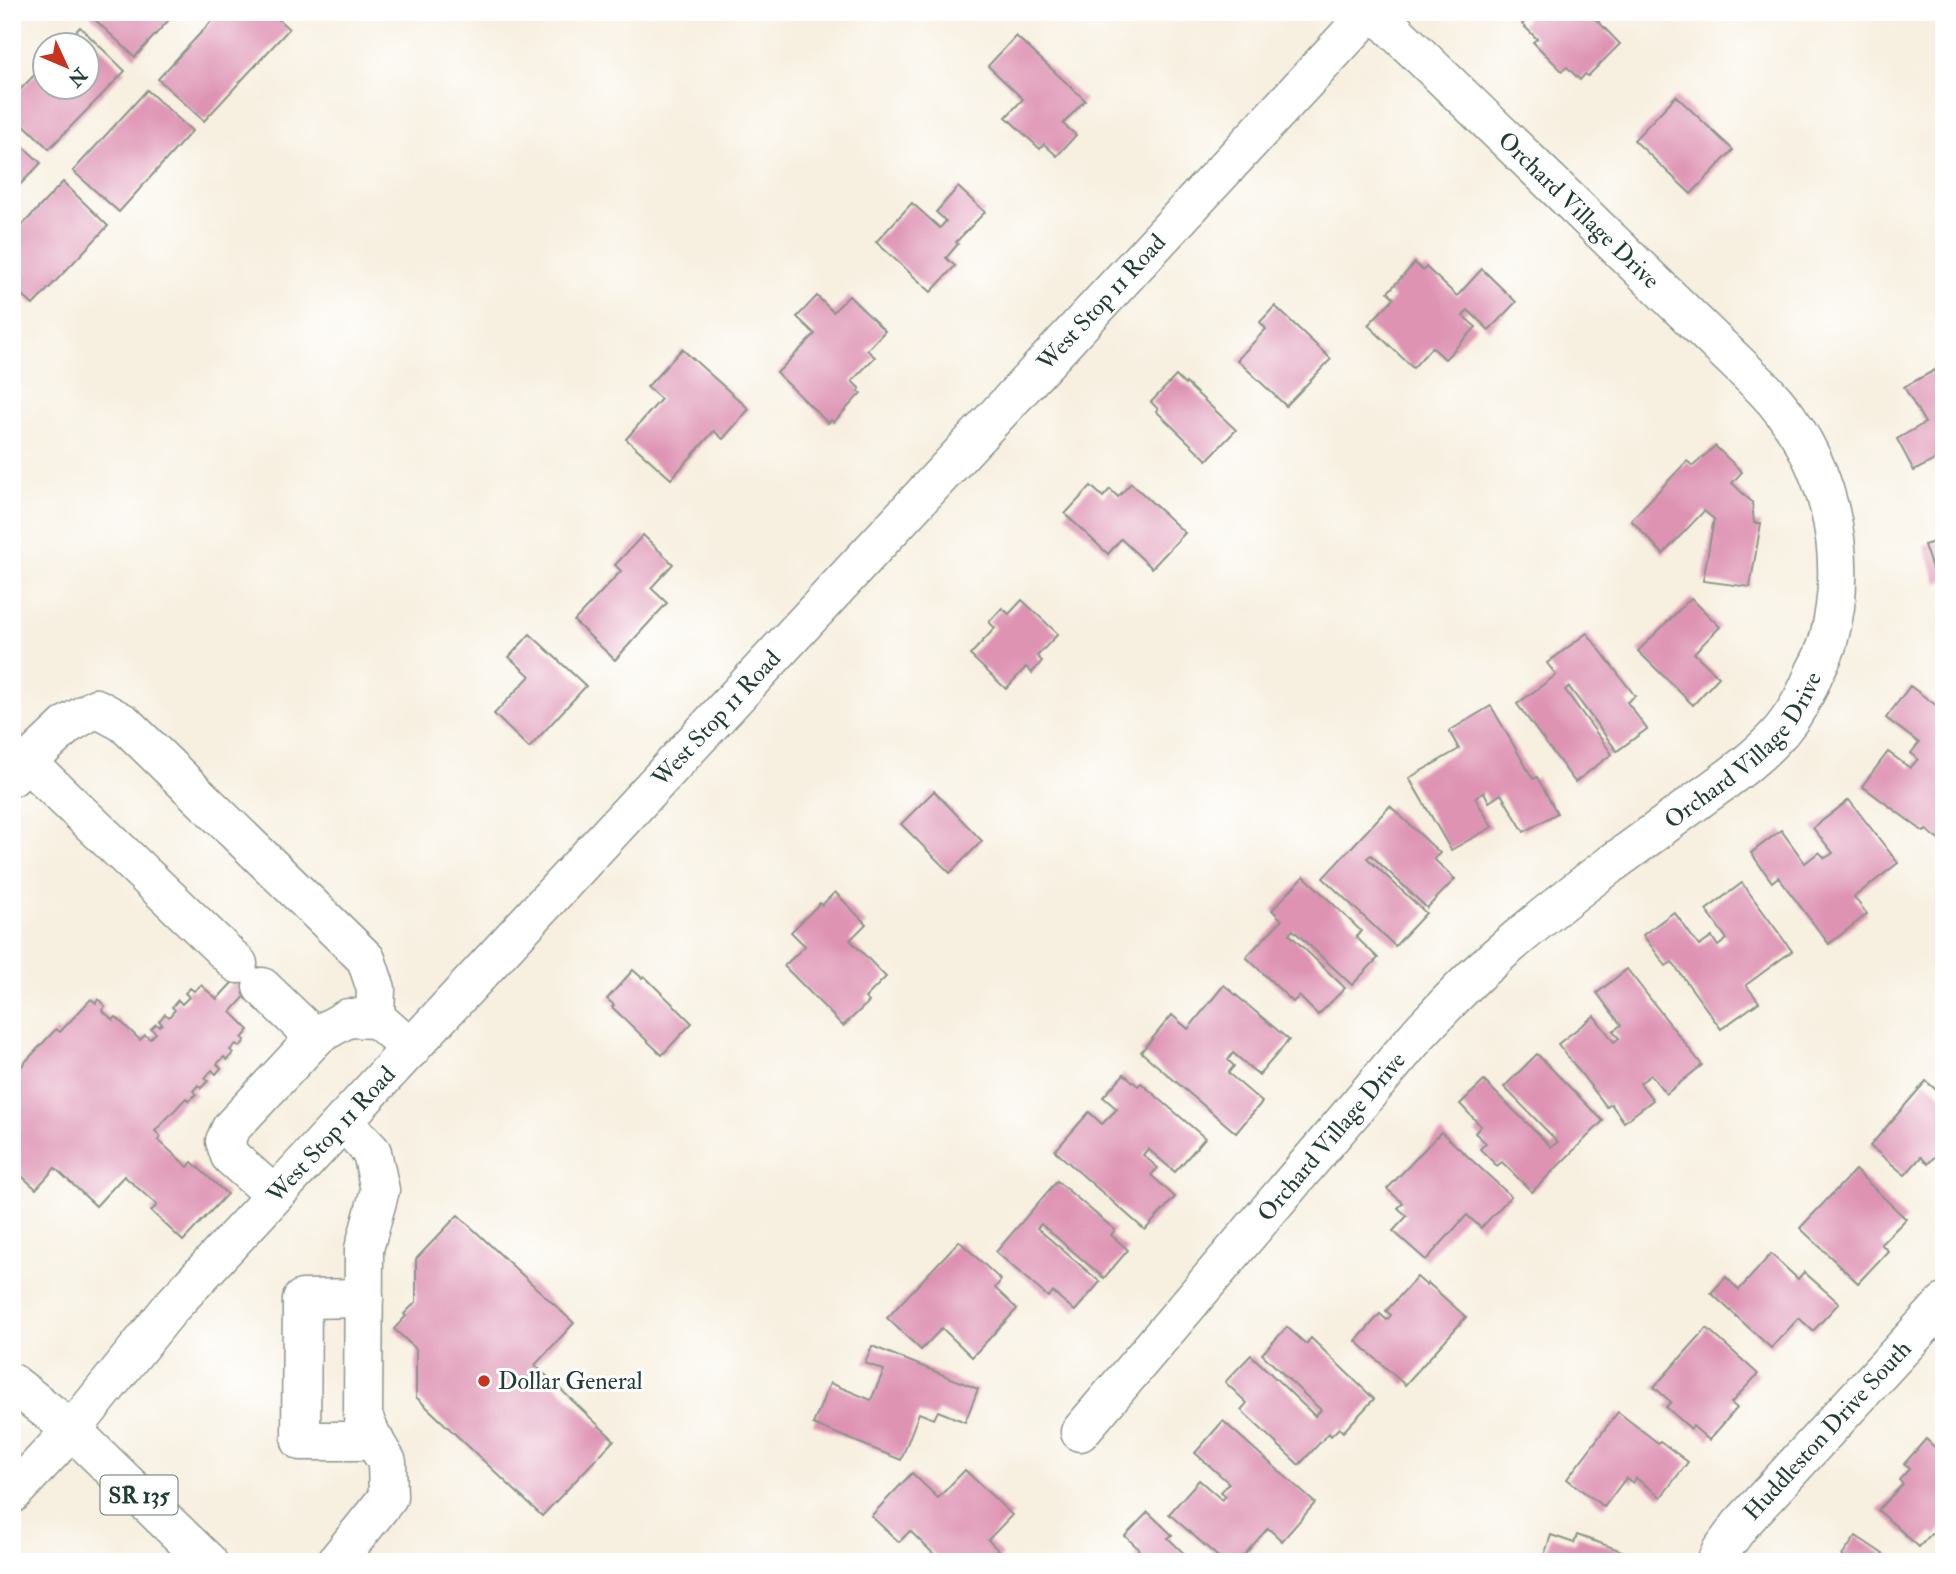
<svg xmlns="http://www.w3.org/2000/svg" width="1956" height="1574" viewBox="0 0 1956 1574" font-family="'IM FELL Double Pica',serif">
<style>
.building{fill:#de93b2}
.lines{fill:none;stroke-linecap:round;stroke-linejoin:round}
.minor-casing{stroke:#8b968a;stroke-width:41}
.major-casing{stroke:#8b968a;stroke-width:41}
.minor{stroke:#fff;stroke-width:38}
.major{stroke:#fff;stroke-width:38}
.poi-dot{fill:#c8321e;stroke:#fff;stroke-width:2.5}
.labels{text-anchor:middle;stroke-width:6;stroke-linejoin:round;paint-order:stroke}
.shield{fill:#fff;stroke:#627771;stroke-width:2}
.shield-label{font-size:23px;font-weight:bold;fill:#1f3d34}
.street-label{font-size:24px;fill:#1f3d34;stroke:#fff}
.poi-label{font-size:24px;fill:#1f3d34;stroke:#fff;text-anchor:start}
</style>
<rect width="100%" height="100%" fill="#fff"/>
<filter id="ink" filterUnits="userSpaceOnUse"><feTurbulence type="fractalNoise" baseFrequency=".0143" numOctaves="2"/><feDisplacementMap in="SourceGraphic" scale="14" xChannelSelector="R" yChannelSelector="G"/><feConvolveMatrix kernelMatrix="1 2 1 2 8 2 1 2 1" color-interpolation-filters="sRGB"/></filter>
<filter id="wash" filterUnits="userSpaceOnUse"><feTurbulence type="fractalNoise" baseFrequency=".00686" numOctaves="4" result="noise"/><feDisplacementMap in="SourceGraphic" scale="28" xChannelSelector="R" yChannelSelector="G"/><feGaussianBlur stdDeviation="1.57" result="paint"/><feColorMatrix in="noise" values="0 0 0 0 0 0 0 0 0 0 0 0 0 0 0 0 0 1.4 0 .05"/><feComposite in="paint" operator="in"/></filter>
<g filter="url(#wash)">
<rect width="100%" height="100%" fill="#f7efdf"/>
<g id="blocks">
<g class="building">
<path d="M92,12h84l-41,45 -45,-42z"/>
<path d="M220,12h50l19,17 -85,92 -46,-42z"/>
<path d="M1529,12h60l31,32 -32,32 -3,-2 -5,6 -13,-13 -5,4 -29,-29 4,-3 -15,-15 5,-4 -3,-3z"/>
<path d="M80,27l45,44 -76,78 -37,-36v-15l34,-35v25h42v-42h-25z"/>
<path d="M1016,36l69,64 -22,24 13,11 -19,21 -13,-12 -4,5 -34,-32 17,-18 -35,-33z"/>
<path d="M147,90l45,41 -73,81 -46,-41z"/>
<path d="M1676,96l57,54 -42,44 -57,-54z"/>
<path d="M12,136l29,27 -29,30z"/>
<path d="M63,182l45,44 -75,79 -21,-19v-50z"/>
<path d="M958,187l27,25 -29,30 2,2 -12,14 9,8 -24,26 -55,-50 36,-39 28,25 6,-7 -10,-9z"/>
<path d="M1415,263l8,8 3,-4 31,29 25,-27 34,33 -27,28 -21,-20 -5,6 13,11 -31,32 -13,-12 -19,21 -45,-43 26,-27 -6,-6z"/>
<path d="M817,296l16,16 16,-16 36,35 -18,19 8,7 -23,24 8,8 -2,2 3,2 -27,29 -3,-2 -3,3 -51,-50 38,-39 -18,-17z"/>
<path d="M1275,306l56,53 -45,47 -49,-46 29,-31 -6,-7z"/>
<path d="M682,349l67,60 -26,30 -9,-8 -43,48 -45,-40 35,-40 -14,-12z"/>
<path d="M1944,365v90l-30,16 -17,-32 28,-16 -21,-36z"/>
<path d="M1176,376l9,9 1,-2 50,47 -29,30 -51,-49 2,-2 -7,-7z"/>
<path d="M1715,446l27,26 -10,11 20,19 2,21h7l-11,64 -47,-6 11,-62 -10,-8 -41,43 -32,-34 56,-59 6,5z"/>
<path d="M1131,483l54,50 -33,35 -31,-29 -13,15 -43,-40 26,-28 12,11 7,-8 8,8z"/>
<path d="M643,535l30,29 -22,24 16,15 -52,57 -41,-39 47,-50 -6,-6z"/>
<path d="M1944,539v42l-7,2 -13,-38z"/>
<path d="M1691,598l29,29 -26,26 25,24 -26,28 -55,-54z"/>
<path d="M1022,600l36,34 -21,22 5,5 -10,12 -6,-6 -20,22 -36,-34 25,-27 -6,-6 13,-14 7,6z"/>
<path d="M1587,633l48,63 -8,6 20,27 -30,22 -48,-64 -4,3 47,64 -37,28 -58,-78 39,-29 -9,-12z"/>
<path d="M530,634l56,52 -57,62 -35,-34 36,-38 -21,-19z"/>
<path d="M1910,686l30,22 -3,4 7,4v127l-18,-13 -2,2 -62,-46 26,-34 22,16 8,-9 -7,-6 8,-10 -33,-25z"/>
<path d="M1491,706l42,73 4,-2 20,36 -33,19 -23,-38 -12,8 -5,-10 -9,6 17,29 -41,23 -42,-72 50,-29 -10,-18z"/>
<path d="M934,791l48,50 -32,32 -49,-49z"/>
<path d="M1849,800l49,63 -44,34 13,17 -38,30 -51,-67 -6,5 -21,-29 30,-23 24,33 14,-11 6,6 8,-5 -20,-25z"/>
<path d="M1390,806l50,47 -6,6 21,20 -28,29 -56,-53 -4,3 59,55 -31,33 -72,-68z"/>
<path d="M1304,876l57,55 -5,6 22,21 -26,27 -59,-55 -4,4 56,54 -27,27 -19,-19 -6,6 -47,-45 36,-37 -10,-10z"/>
<path d="M1742,883l50,68 -46,34 13,17 -38,27 -49,-67 -6,4 -23,-31 31,-23 25,34 13,-9 6,9 9,-7 -21,-29z"/>
<path d="M835,892l31,32 -16,16 36,37 -21,21 4,4 -26,24 -59,-60 21,-20 -14,-14 29,-29 2,2z"/>
<path d="M1627,969l75,96 -36,29 -15,-19 -11,8 13,17 -29,22 -13,-18 -4,3 -49,-63 36,-28 20,26 5,-4 -6,-7 8,-6 -24,-32z"/>
<path d="M633,970l9,8 2,-2 48,47 -30,32 -50,-48 2,-2 -7,-6z"/>
<path d="M243,971l13,13 -25,28 18,18 -7,8 3,2 -5,7 -4,-3 -6,6 3,3 -6,7 -3,-3 -7,7 4,4 -5,6 -4,-4 -7,8 3,3 -7,7 -3,-3 -5,6 3,3 -7,7 -3,-3 -31,33 6,6 -3,3 30,27 4,-5 35,32 -44,47 -32,-30 6,-6 -33,-29 -28,30 -41,-38 -19,21 -24,-22v-91l44,-47 4,3 31,-33 5,4 2,-4 7,7 -3,4 11,10 3,-3 24,23 5,-5 5,4 6,-6 -5,-4 5,-5 3,2 3,-2 -3,-3 6,-7 4,3 6,-7 -3,-3 6,-7 4,4 7,-7 -4,-4 5,-5 4,3 7,-6 16,14z"/>
<path d="M1224,985l65,55 -30,35 -26,-22 -5,7 6,6 -6,7 34,29 -26,31 -95,-81 31,-37 16,14z"/>
<path d="M1537,1054l66,67 -71,71 -30,-30 -5,4 -17,-17 6,-6 -11,-10 6,-7 -21,-22 24,-23 67,66 7,-5 -54,-55z"/>
<path d="M1124,1074l14,12 3,-3 64,55 -30,34 -27,-23 -5,6 15,13 -7,7 24,22 -30,33 -90,-79 34,-39 13,12 15,-15 -14,-12z"/>
<path d="M1926,1081l18,16v49l-16,18 -7,-7 -16,18 -35,-29z"/>
<path d="M1441,1132l70,64 -30,32 -14,-13 -41,45 -33,-29 14,-15 -9,-8 5,-5 -16,-14z"/>
<path d="M1855,1170l51,49 -25,25 7,7 -30,32 -58,-55z"/>
<path d="M1057,1181l58,49 -4,5 17,15 -24,28 -63,-54 -4,4 63,54 -25,29 -22,-19 -5,5 -52,-45z"/>
<path d="M458,1215l116,108 -39,42 79,75 -72,76 -126,-119v-48l-22,-20 12,-13 -2,-2 12,-12v-43z"/>
<path d="M959,1241l42,39 -6,8 22,21 -45,48 -30,-29 -21,22 -34,-32z"/>
<path d="M1771,1254l27,25 6,-7 35,31 -26,28 -14,-13 -28,30 -60,-55 15,-16 13,13z"/>
<path d="M1417,1277l9,8 2,-2 38,34 -61,68 -49,-44 24,-27 7,6 4,-5 -5,-4z"/>
<path d="M1287,1327l19,17 5,-6 63,61 -31,33 -4,-4 -8,8 -2,-3 -30,32 -58,-55 6,-7 -22,-21 26,-27 64,61 6,-6 -59,-56z"/>
<path d="M1707,1328l51,46 -27,29 6,5 -28,32 -16,-14 -2,3 -25,-22 5,-5 -17,-15z"/>
<path d="M872,1346l106,43 -13,33 -27,-11 -4,8 -15,-6 -18,47 -88,-36 17,-41 41,17 13,-30 -19,-7z"/>
<path d="M1618,1412l40,31 2,-2 28,21 -27,35 -25,-19 -3,5 -7,-5 -22,29 -37,-28z"/>
<path d="M1223,1421l92,82 -33,38 -14,-13 -30,34h-14l-55,-48 30,-34 23,20 4,-4 -5,-4 8,-9 -34,-30z"/>
<path d="M1926,1439l18,17v62l-2,2 2,2v5l-8,9 -4,-3 -13,14 -41,-37 25,-26 -4,-4 10,-11 -5,-5z"/>
<path d="M965,1470l47,45 -24,25 15,15 -6,7h-55l-32,-31 -11,11 -28,-26 41,-43 26,25z"/>
<path d="M1148,1512l24,23 -4,3 25,24h-59l3,-4 -3,-3 5,-6 -14,-13z"/>
<path d="M1551,1535l23,8 3,-8 51,18 -3,9h-83z"/>
<path d="M1856,1536l39,26h-48l1,-2 -6,-4z"/>
</g>
</g>
</g>
<g filter="url(#ink)">
<use href="#blocks" fill-opacity="0" stroke="#8b968a" stroke-width="2"/>
<g class="lines">
<defs>
<g id="minor">
<path d="M27,762l211,202"/>
<path d="M12,777l55,-52 29,-17 28,15 242,236 10,30 -1,28 36,32"/>
<path d="M262,987l53,51"/>
<path d="M274,1195l-44,-39 -5,-15 6,-13 87,-93 30,-17 28,1"/>
<path d="M364,1298l-62,1 -1,142h74"/>
<path id="s1" d="M1080,1432l341,-401c19,-20 38,-41 59,-60 42,-38 86,-73 131,-107 32,-23 63,-46 94,-69 28,-20 53,-38 76,-64 15,-18 26,-39 34,-60 5,-9 10,-19 13,-29 24,-90 0,-187 -65,-254l-388,-376"/>
<path id="s2" d="M12,1494l60,-64 100,-124 1198,-1294"/>
<path d="M336,1562l52,-65 -1,-35 -15,-25 -9,-21 1,-167 16,-59 -8,-38 -29,-31"/>
<path id="s3" d="M1716,1562l5,-11 19,-26 204,-222"/>
</g>
<path id="major" d="M12,1383l60,47 136,132"/>
</defs>
<use href="#minor" class="minor-casing"/>
<use href="#major" class="major-casing"/>
<use href="#minor" class="minor"/>
<use href="#major" class="major"/>
</g>
</g>
<circle class="poi-dot" cx="484" cy="1381" r="7"/>
<g class="labels">
<rect class="shield" x="100.5" y="1475.5" width="77" height="39" rx="5"/>
<g class="shield-label">
<text x="139" y="1503">SR 135</text>
</g>
<g class="street-label">
<text transform="translate(1579 210) rotate(44)" y="8">Orchard Village Drive</text>
<text dy="8" stroke="none"><textPath href="#s2" startOffset="1615">West Stop 11 Road</textPath></text>
<text dy="8" stroke="none"><textPath href="#s2" startOffset="1048">West Stop 11 Road</textPath></text>
<text dy="8" stroke="none"><textPath href="#s1" startOffset="956">Orchard Village Drive</textPath></text>
<text dy="8" stroke="none"><textPath href="#s2" startOffset="481">West Stop 11 Road</textPath></text>
<text dy="8" stroke="none"><textPath href="#s1" startOffset="388">Orchard Village Drive</textPath></text>
<text dy="8" stroke="none"><textPath href="#s3" startOffset="173">Huddleston Drive South</textPath></text>
</g>
<g class="poi-label">
<text x="498" y="1389">Dollar General</text>
</g>
</g>
<rect width="1956" height="1574" fill="none" stroke="#fff" stroke-width="42"/>
<g transform="translate(66 66) rotate(134)"><circle r="33" fill="#ffffff" stroke="#a5b1ae" stroke-width="2"/>
<path d="M0-5L12 26L0 18L-12 26Z" fill="#c8321e"/>
<text y="-10" font-size="19" font-weight="bold" text-anchor="middle" fill="#1f3d34">N</text>
</g>
</svg>
